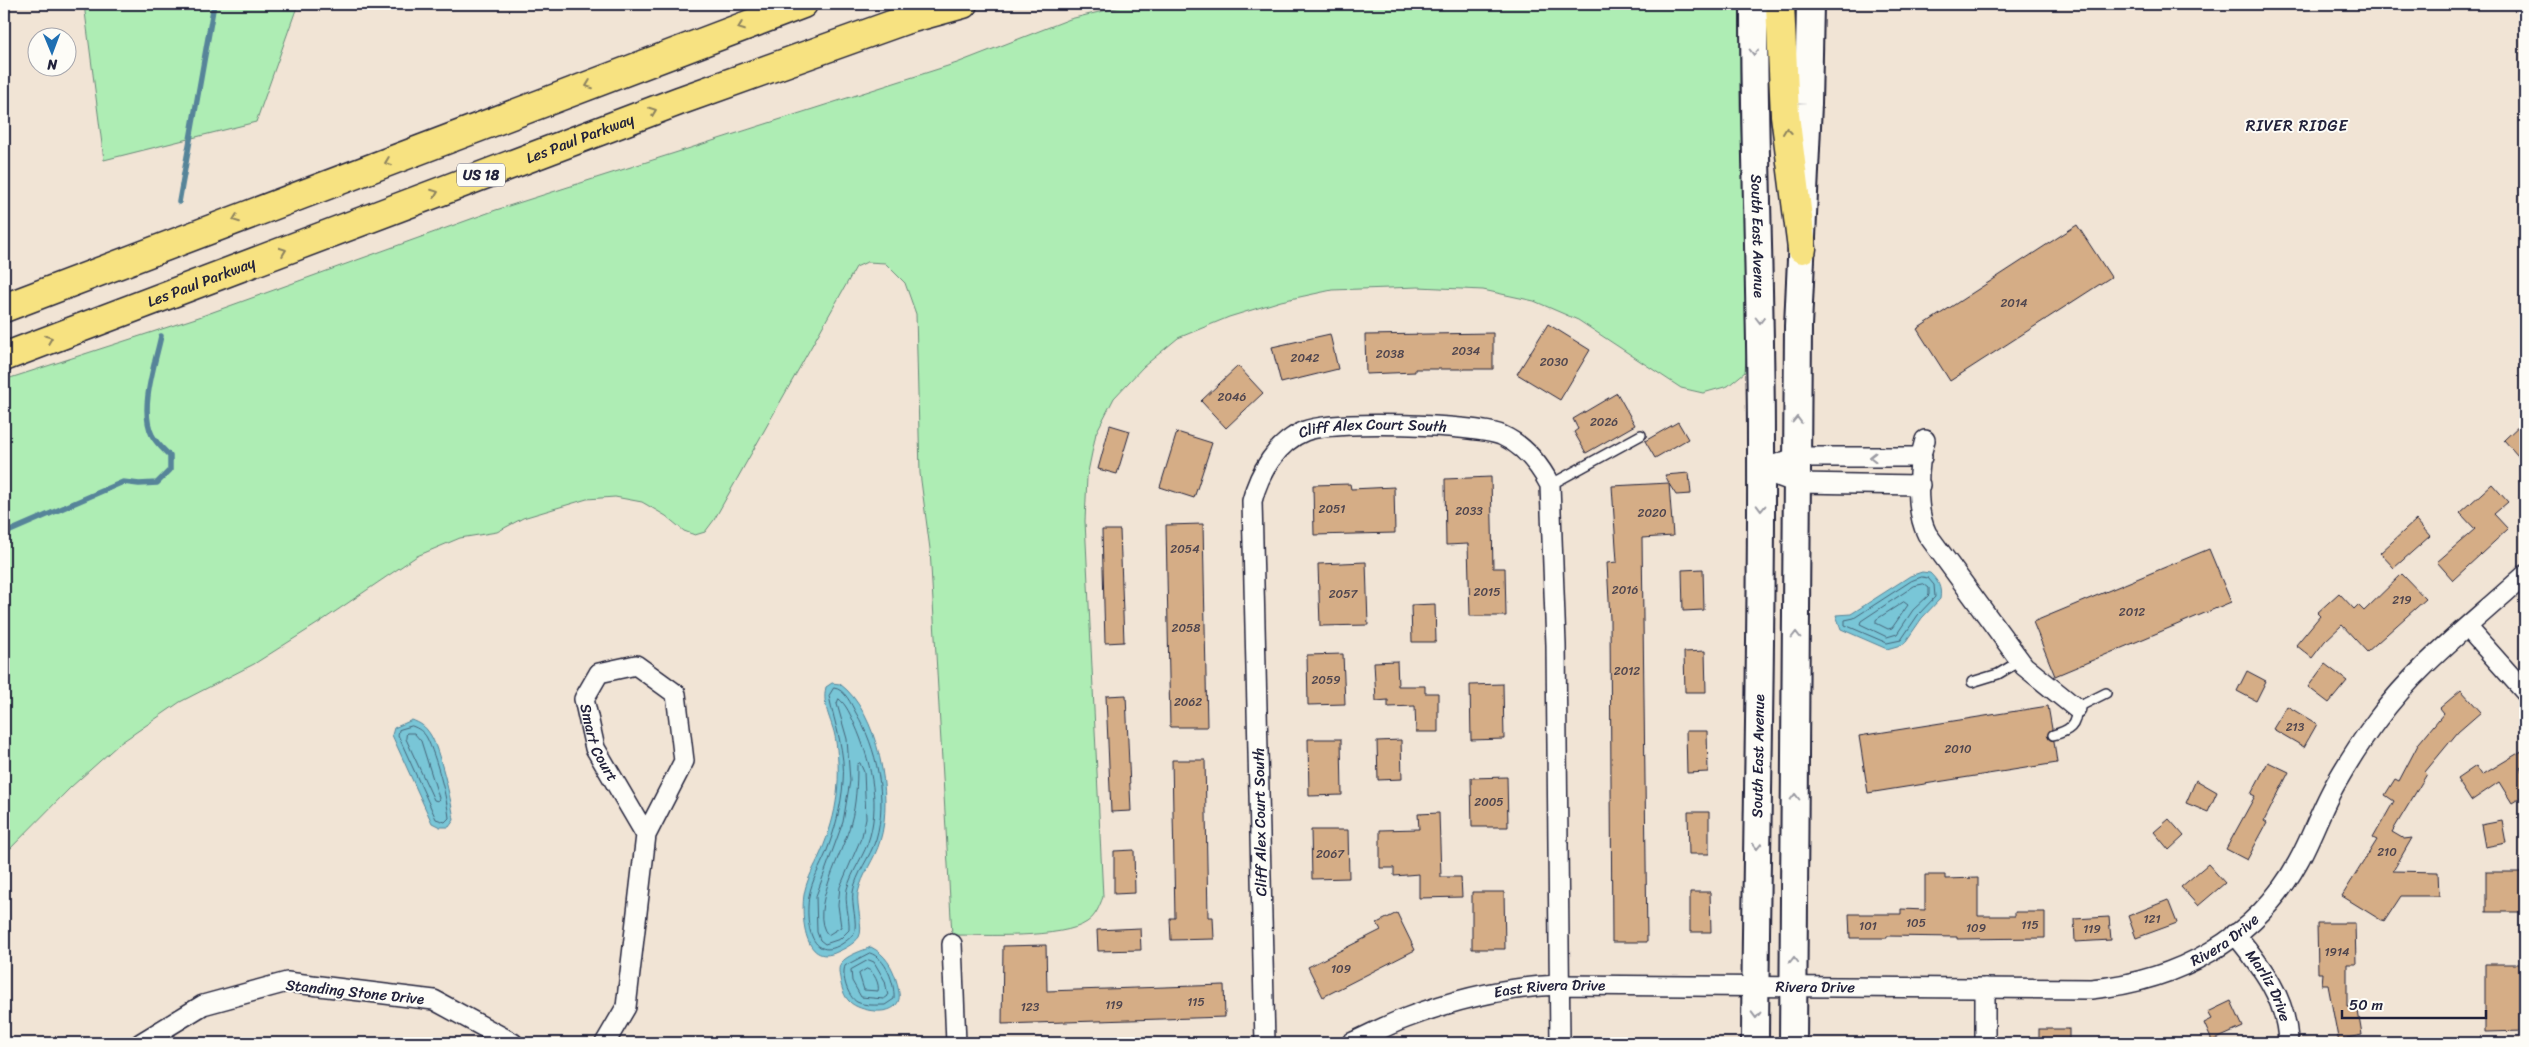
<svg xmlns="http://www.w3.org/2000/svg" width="2529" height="1047" viewBox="0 0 2529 1047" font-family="Sriracha,sans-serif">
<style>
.green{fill:#aeedb4;stroke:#688878}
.water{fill:#79c6d7;stroke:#568499}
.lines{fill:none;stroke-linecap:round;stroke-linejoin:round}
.shore{stroke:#456479;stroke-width:1}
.stream{stroke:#568499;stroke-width:5.5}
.building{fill:#d5ad86;stroke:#22223b}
.service-casing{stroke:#22223b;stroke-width:12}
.minor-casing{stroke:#22223b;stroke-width:22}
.secondary-casing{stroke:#22223b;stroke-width:30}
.primary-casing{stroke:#22223b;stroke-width:31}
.service{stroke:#fdfcf7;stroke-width:9}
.minor{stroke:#fdfcf7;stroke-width:19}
.secondary{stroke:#fdfcf7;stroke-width:26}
.primary{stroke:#f7e281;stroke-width:28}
.oneway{stroke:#8c825e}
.oneway2{stroke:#9a9aa2}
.labels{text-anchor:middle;stroke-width:4;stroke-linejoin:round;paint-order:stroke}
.number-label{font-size:12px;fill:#4f454e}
.shield{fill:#fdfcf7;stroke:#646373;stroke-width:1}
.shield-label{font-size:14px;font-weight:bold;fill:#22223b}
.street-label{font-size:15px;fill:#22223b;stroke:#fdfcf7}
.neighbourhood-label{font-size:16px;letter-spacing:1px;fill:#22223b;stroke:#fdfcf7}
</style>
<rect width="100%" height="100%" fill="#f1e4d5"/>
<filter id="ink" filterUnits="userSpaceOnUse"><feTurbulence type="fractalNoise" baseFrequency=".02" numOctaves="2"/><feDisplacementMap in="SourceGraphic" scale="10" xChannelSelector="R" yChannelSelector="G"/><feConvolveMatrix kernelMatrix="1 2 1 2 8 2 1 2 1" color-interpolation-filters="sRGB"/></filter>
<g filter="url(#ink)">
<g class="green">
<path d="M84,4h214l-42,118 -152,38z"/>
<path d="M1132,4h608v101l9,217 -4,50 -17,14 -25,7 -22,-5 -103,-68 -44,-19 -51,-11 -65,-3 -86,3 -51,11 -52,16 -51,21 -35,29 -29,31 -18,35 -9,44 -2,44 18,376c-4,10 -7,19 -16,25 -24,17 -104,13 -135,13l-22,-386 -10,-76 -4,-159 -11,-31 -20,-20 -18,-1 -11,5 -142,253 -9,12 -10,3 -11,-4 -18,-15 -24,-14 -27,-5 -28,2 -64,19 -26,14 -37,6 -43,18 -100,68 -63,40 -74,38 -61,42 -48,43 -67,68v-475l195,-63 297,-107 461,-147 113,-44z"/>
</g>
<g class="water">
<path d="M1922,572l8,1c8,8 12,14 10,26l-18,19 -18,26 -17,5 -46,-20 -5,-14 15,-1 59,-38z"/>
<path d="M832,683l8,1c38,28 54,113 40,157 -5,18 -18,33 -22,52 -2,12 6,36 1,44 -5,7 -15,12 -22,15 -33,16 -36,-37 -33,-57 2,-13 8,-24 14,-36 8,-18 15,-37 18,-57 3,-20 3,-40 0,-60 -2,-19 -15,-35 -10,-55z"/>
<path d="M412,720c8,3 13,6 18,14 9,13 22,69 24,86l-5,7h-9l-8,-4 -40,-88 2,-7z"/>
<path d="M871,947c14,7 22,20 26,36 1,6 4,13 1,19 -7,15 -39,9 -48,0 -6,-5 -9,-16 -10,-24 -1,-5 -2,-10 1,-15 6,-8 21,-12 30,-16z"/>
</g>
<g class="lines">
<g class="shore">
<path d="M1922,577l6,1 6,7 1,12 -17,18 -17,25 -14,3 -42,-18v-5l9,-2 57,-37z"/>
<path d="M1924,584l5,4v7l-16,15 -16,24 -10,3 -27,-13 1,-3 53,-35z"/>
<path d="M1904,602l4,3 -16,23 -4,1 -12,-6v-3z"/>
<path d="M834,688c11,1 17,16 22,25 21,35 32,86 20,126 -6,19 -20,34 -23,53 -2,14 5,29 1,42 -38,37 -50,-2 -45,-38 3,-16 11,-29 17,-43 9,-23 15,-46 17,-70 3,-31 -8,-57 -14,-87z"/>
<path d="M839,699c7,5 12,17 16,26 15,34 25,74 15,111 -5,19 -18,34 -23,53 -3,14 3,27 2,41l-9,9 -15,5 -5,-4 -3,-8 -1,-36 27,-74 7,-41 -3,-42 -10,-35z"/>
<path d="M412,726c6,2 12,6 15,12 9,18 20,60 22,80l-4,4 -9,-3 -38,-84 1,-5z"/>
<path d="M407,733h7l7,8 18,57 -1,3 -4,-1 -28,-61z"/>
<path d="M860,763l4,9 2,46 -4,18 -22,51 -2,18 3,22 -13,8c-21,-23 17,-86 23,-113 5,-18 6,-38 6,-57z"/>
<path d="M870,953c16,5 25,30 24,46l-9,6c-8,0 -20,1 -28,-3 -9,-5 -16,-26 -12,-36z"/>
<path d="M869,960l5,2 11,19 3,15 -4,3 -23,-2 -9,-16 -1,-11z"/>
<path d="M867,969c7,2 13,16 11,22l-14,-1 -5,-16z"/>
</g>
<g class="stream">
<path d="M179,202l35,-198"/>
<path d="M4,537l6,-6 113,-49 16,2 18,-1 13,-13v-14c-6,-6 -14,-13 -18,-21 -13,-26 3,-71 9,-99"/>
</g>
</g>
<g class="building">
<path d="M2077,225l34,52 -161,104 -33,-52z"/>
<path d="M1548,324l42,26 -30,50 -43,-26z"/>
<path d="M1493,333v36h-78v3l-49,2 -1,-39z"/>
<path d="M1330,334l8,35 -57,14 -9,-36z"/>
<path d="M1238,366l25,27 -37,35 -25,-27z"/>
<path d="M1617,393l18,32 -49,28 -12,-21 4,-3 -5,-10z"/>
<path d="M2525,420v44l-21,-24z"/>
<path d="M1678,422l10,17 -33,19 -10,-17z"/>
<path d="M1110,425l20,6 -13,43 -19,-5z"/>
<path d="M1177,432l35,11 -18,55 -34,-11z"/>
<path d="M1689,473l2,21 -15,1 -7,-11 4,52 -31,2 5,404h-35l-2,-323 -3,-56 10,-1 -5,-76 57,-3 -4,-8z"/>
<path d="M1491,477l2,91h12l1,48h-36l-2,-72 -22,1 -1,-66z"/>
<path d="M1350,484l1,5 43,-2 1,46 -81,2 -1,-50z"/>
<path d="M2492,484l16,18 -14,12 14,15 -55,51 -16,-18 38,-33 -15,-16z"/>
<path d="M2416,520l14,16 -36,32 -14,-15z"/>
<path d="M1203,524l4,203h-37l-4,-202z"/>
<path d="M1102,530h18l4,112 -19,1z"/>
<path d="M2209,549l22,53 -176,74 -22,-54z"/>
<path d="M1366,562l2,63 -48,1 -2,-62z"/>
<path d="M1703,569l1,41 -21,1 -1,-41z"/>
<path d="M2402,574l24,25 -59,53 -25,-27 -17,16 -13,17 -16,-13 24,-29 -3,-3 22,-20 15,16 4,-4 6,6z"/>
<path d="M1435,604l1,38h-24l-1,-37z"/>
<path d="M1705,651l1,41h-21l-1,-40z"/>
<path d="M1343,654l2,50 -37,1 -1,-50z"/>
<path d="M1397,661l1,25h27v7h13v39h-22l-1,-26 -27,1v-7l-12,1 -2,-39z"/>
<path d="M2325,664l22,17 -18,22 -21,-16z"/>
<path d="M2247,671l19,10 -10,20 -19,-10z"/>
<path d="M1503,684l1,55 -33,1 -1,-55z"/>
<path d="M2461,690l20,22 -23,20 -33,40 2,2 -35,58 12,7 8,-1 -19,33 45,1 1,24h-38l-17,26 -42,-26 35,-56 -4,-2 21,-37 -9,-6 10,-16 4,2 20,-38 25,-30 -4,-5z"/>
<path d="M1126,695l5,116 -20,1 -5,-116z"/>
<path d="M2048,706l4,23 -5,7 7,5 3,22 -189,30 -9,-57z"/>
<path d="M2287,706l30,18 -13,23 -31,-18z"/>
<path d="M1686,731h21l1,41 -21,1z"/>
<path d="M1308,739h33l1,56 -33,1z"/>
<path d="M1401,740l1,39 -24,1 -1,-39z"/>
<path d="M2525,749v15l-5,4 5,9v18l-13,8 -13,-21 -28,19 -14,-22 19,-13 6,9z"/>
<path d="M1172,760h33l3,157h5l1,22 -43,1 -1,-22h5z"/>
<path d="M2268,762l21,10 -25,49 3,2 -20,37 -21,-11 29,-53 -4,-2z"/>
<path d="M1507,777l1,50h-36l-1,-49z"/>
<path d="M2196,780l21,12 -9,20 -22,-9z"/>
<path d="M1688,812h21v42h-20z"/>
<path d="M1439,813l2,64h20l1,20 -43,1v-24l-25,2v-8h-14v-38l39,-1 -1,-15z"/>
<path d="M2169,819l15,17 -15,14 -15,-18z"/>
<path d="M2502,821l4,22 -21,4 -4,-22z"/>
<path d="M1311,830h37l1,48 -37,1z"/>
<path d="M1134,850l1,43 -21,1v-43z"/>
<path d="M2208,864l17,19 -27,23 -17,-19z"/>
<rect x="2486" y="872" width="39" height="40"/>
<path d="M1925,875h20v4l33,-1v38h37v-4h30v26l-88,1v-2l-70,-1v2h-37l-1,-24h52v-5l24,1z"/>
<path d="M1472,892h32l1,57h-33z"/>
<path d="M1690,892h20l1,40h-21z"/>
<path d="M2168,900l9,23 -41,15 -8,-22z"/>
<path d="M1397,913l18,37 -92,47 -15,-30 73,-37 -4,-7z"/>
<path d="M2109,917l2,23 -36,2 -1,-23z"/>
<path d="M2317,923h38l1,41h-9v42l10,-1 5,30 -15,3v5h-8l-11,-58h-6l1,-12h-5z"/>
<path d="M1140,928l1,22 -43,1 -1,-21z"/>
<path d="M1046,945l1,46 177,-6 1,32 -223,7 1,-78z"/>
<path d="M2485,964h40v67l-40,1z"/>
<path d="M2231,1001l12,26 -31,14 -8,-18 8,-4 -4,-7z"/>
<rect x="2039" y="1029" width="30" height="14"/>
</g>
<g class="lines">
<defs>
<g id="service">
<path d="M1550,485l91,-50"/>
<path d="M1972,682l26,-8 22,-13"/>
<path d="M2053,735c16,-4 24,-9 23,-27l30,-15"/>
</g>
<g id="minor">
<path d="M1925,440c-8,25 -10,71 2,94l97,132 52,42"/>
<path d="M1761,470l36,-13h125"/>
<path d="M1761,470l36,13 123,2"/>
<path d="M2468,628l57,64"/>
<path id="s1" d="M2235,934c27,33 52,65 53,109"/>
<path d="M952,944l4,99"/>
<path d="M141,1043l62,-38 84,-23 147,18 79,43"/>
<path id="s2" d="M605,1043l21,-36 20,-172 38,-74 -8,-67 -40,-29 -37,8 -15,26 11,49 51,87"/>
<path id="s3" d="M1265,1043l-13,-542c7,-28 25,-59 53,-70 26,-11 169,-7 196,4 23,10 38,29 49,50l6,160 4,398"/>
<path id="s4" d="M1351,1043c18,-8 36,-18 55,-25 50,-19 100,-31 153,-33l532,4c86,-8 165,-50 207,-127 14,-25 23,-53 38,-79 12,-21 26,-43 41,-63 40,-55 98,-99 148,-145"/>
<path d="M1985,1043v-55"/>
</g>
<g id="secondary">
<path id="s5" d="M1754,4c0,146 7,292 7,438 1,201 -5,401 -6,601"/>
<path d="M1793,1043l5,-717 10,-222 2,-100"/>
</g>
<g id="primary">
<path d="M1780,4l5,111 17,134"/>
<path d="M4,308l799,-304"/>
<path id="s6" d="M4,357l675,-256 226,-81 58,-16"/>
</g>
</defs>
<use href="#service" class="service-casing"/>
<use href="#minor" class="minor-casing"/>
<use href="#secondary" class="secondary-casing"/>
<use href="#primary" class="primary-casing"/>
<use href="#service" class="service"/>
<use href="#minor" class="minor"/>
<use href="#secondary" class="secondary"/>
<use href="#primary" class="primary"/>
</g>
<defs><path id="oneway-chevron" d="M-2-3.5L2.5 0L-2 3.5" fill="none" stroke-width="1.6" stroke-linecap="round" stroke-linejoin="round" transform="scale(1.25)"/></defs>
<g class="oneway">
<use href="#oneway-chevron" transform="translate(741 27) rotate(159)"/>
<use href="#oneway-chevron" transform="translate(589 85) rotate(159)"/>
<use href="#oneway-chevron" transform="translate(653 111) rotate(-21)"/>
<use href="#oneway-chevron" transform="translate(1787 131) rotate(-97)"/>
<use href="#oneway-chevron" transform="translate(388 162) rotate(159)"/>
<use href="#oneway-chevron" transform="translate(435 193) rotate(-21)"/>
<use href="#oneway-chevron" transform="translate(236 219) rotate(159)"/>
<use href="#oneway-chevron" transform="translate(283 251) rotate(-21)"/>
<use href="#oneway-chevron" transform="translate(49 339) rotate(-21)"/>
</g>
<g class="oneway2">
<use href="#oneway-chevron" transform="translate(1754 52) rotate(90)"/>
<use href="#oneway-chevron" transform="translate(1760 320) rotate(90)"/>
<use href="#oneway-chevron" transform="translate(1797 420) rotate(-89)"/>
<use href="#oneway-chevron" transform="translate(1873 457) rotate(180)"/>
<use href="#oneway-chevron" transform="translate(1761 508) rotate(91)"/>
<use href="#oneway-chevron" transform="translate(1796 635) rotate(-90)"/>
<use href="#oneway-chevron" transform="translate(1795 797) rotate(-90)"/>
<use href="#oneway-chevron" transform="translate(1757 846) rotate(91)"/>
<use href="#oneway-chevron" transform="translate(1794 960) rotate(-90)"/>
<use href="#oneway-chevron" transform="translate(1756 1015) rotate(91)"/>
</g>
</g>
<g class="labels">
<g class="number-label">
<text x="2014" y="307">2014</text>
<text x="1466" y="355">2034</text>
<text x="1390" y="358">2038</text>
<text x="1305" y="362">2042</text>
<text x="1554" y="366">2030</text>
<text x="1232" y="401">2046</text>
<text x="1604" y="426">2026</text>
<text x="1332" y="513">2051</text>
<text x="1469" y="515">2033</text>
<text x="1652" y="517">2020</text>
<text x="1185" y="553">2054</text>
<text x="1625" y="594">2016</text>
<text x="1487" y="596">2015</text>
<text x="1343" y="598">2057</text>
<text x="2402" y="604">219</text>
<text x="2132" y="616">2012</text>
<text x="1186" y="632">2058</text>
<text x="1627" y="675">2012</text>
<text x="1326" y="684">2059</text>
<text x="1188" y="706">2062</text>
<text x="2295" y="731">213</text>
<text x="1958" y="753">2010</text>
<text x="1489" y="806">2005</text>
<text x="2387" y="856">210</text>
<text x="1330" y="858">2067</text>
<text x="2152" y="923">121</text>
<text x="1916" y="927">105</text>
<text x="2030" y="929">115</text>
<text x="1868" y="930">101</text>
<text x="1976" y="932">109</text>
<text x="2092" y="933">119</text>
<text x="2337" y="956">1914</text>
<text x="1341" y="973">109</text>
<text x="1196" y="1006">115</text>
<text x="1114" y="1009">119</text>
<text x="1030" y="1011">123</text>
</g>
<rect class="shield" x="457" y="163.5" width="48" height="23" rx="4"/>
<g class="shield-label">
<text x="481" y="180">US 18</text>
</g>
<g class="street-label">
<text dy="5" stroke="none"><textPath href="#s6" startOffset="616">Les Paul Parkway</textPath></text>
<text dy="5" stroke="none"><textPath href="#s5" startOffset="232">South East Avenue</textPath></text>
<text dy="5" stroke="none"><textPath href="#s6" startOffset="211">Les Paul Parkway</textPath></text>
<text dy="5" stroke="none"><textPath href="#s3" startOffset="701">Cliff Alex Court South</textPath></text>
<text dy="5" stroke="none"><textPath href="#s2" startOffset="529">Smart Court</textPath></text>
<text transform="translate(1758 756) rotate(-89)" y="5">South East Avenue</text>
<text transform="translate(1260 822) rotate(-91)" y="5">Cliff Alex Court South</text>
<text dy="5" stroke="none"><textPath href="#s4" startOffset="894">Rivera Drive</textPath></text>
<text dy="5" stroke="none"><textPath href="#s4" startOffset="474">Rivera Drive</textPath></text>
<text dy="5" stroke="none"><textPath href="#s1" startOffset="62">Marliz Drive</textPath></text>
<text dy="5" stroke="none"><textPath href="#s4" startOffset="208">East Rivera Drive</textPath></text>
<text transform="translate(355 992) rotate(6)" y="5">Standing Stone Drive</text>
</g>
<g class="neighbourhood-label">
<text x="2297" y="131">RIVER RIDGE</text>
</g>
</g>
<rect width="2529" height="1047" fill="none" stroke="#fdfcf7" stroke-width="20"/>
<rect x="10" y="10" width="2509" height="1027" fill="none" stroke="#22223b" stroke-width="2" filter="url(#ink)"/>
<g transform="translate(52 52) rotate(179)"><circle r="24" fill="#fdfcf7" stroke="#a5a5ac"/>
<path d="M0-4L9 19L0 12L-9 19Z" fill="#1f6fb2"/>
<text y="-8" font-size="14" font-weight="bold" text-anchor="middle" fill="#22223b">N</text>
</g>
<path d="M2342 1010v8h144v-8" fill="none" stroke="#22223b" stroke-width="2.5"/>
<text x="2349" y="1010" font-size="15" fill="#22223b" stroke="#fdfcf7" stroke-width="4" paint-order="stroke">50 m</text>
</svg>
